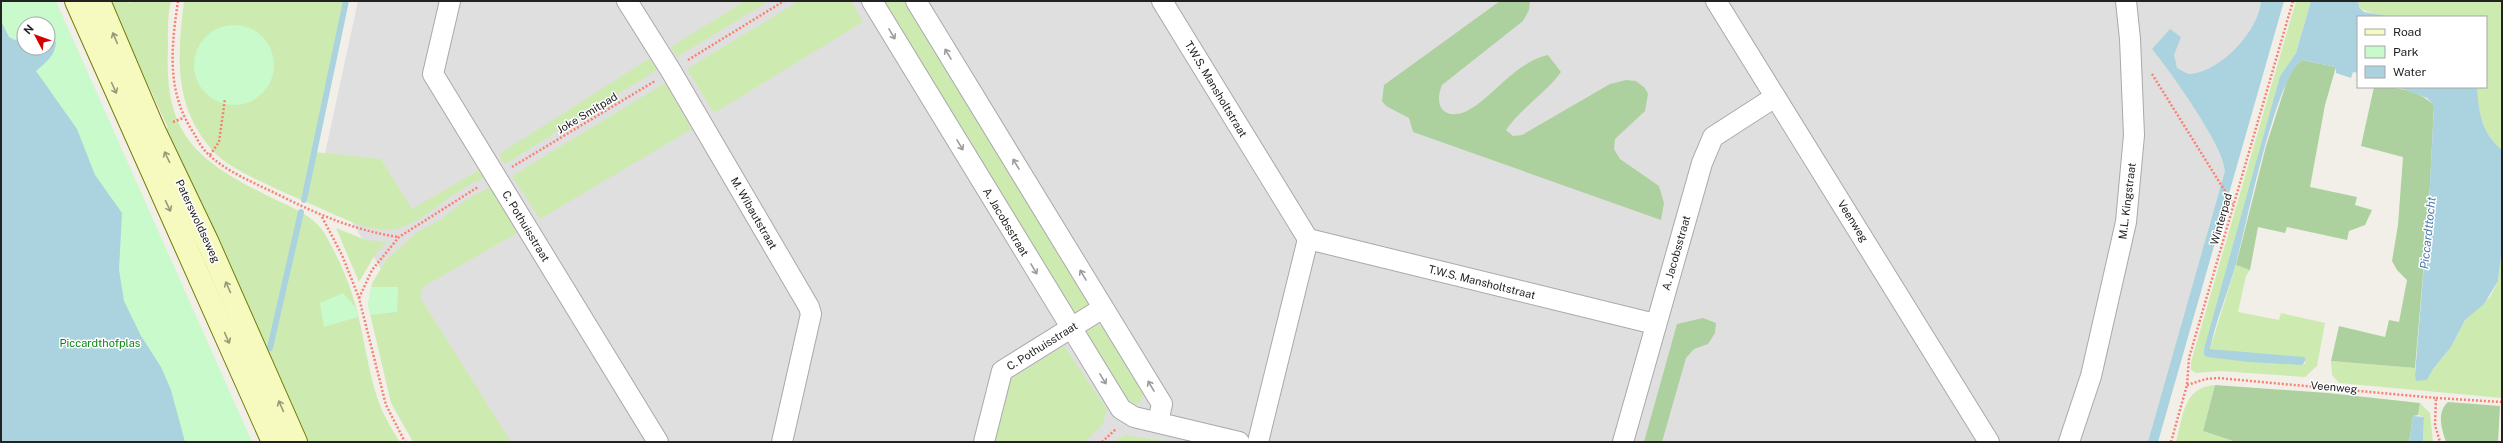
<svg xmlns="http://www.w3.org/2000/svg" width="2503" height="443" viewBox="0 0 2503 443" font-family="'Public Sans',sans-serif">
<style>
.residential{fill:#e0dfdf}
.grass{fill:#cdebb0}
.forest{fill:#add19e}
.park{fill:#c8facc;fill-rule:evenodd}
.water{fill:#aad3df}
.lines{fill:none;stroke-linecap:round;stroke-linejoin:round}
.stream{stroke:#aad3df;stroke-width:6}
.street-casing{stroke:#a9a9a9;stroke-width:22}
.secondary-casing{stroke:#707d05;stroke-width:24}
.path{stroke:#fa8072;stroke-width:2.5;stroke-dasharray:2 2;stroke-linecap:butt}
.street{stroke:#fff;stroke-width:20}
.secondary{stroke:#f7fabf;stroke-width:22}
.oneway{stroke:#9c9c9c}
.oneway2{stroke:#979978}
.labels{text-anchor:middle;stroke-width:3;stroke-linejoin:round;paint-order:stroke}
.street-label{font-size:11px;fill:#222;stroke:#fff}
.park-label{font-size:11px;fill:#0c8416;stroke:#fff}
.water-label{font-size:12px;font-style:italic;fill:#4a7aab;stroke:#fff}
</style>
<rect width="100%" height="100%" fill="#f2efe9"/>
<path class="residential" d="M358,1h1923l-127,441h-1666l-167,-270z"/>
<g class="grass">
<path d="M116,1h12l1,2 5,-2h37c-4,16 -3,32 -3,48 -4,87 30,112 102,148 20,10 45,18 56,39 9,16 18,34 24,52 14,38 16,81 31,120 5,12 12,23 19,34h-95l-144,-311 7,-3 -57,-124z"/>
<path d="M184,1h162l-31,151 66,7 31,50 67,-39 5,8c-7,3 -15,6 -21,11 -23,13 -41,33 -67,40 -24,5 -60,-14 -81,-23 -24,-11 -82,-34 -99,-52 -43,-44 -39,-97 -32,-153z"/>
<path d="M745,1h24l-92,56 -6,-10z"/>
<path d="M799,1h52l12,21 -149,91 -27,-44z"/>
<path d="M881,1h25l183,299 -2,10 -10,3 -4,-2z"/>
<path d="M2296,1h15l-15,52 -16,23 -76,279 101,9 1,-4 -96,-11 26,-84 14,5 -4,6 -8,36 41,8 2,-7 44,10 -8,43 -12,11 -85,-6 -24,2 -5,-3v-8z"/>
<path d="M2358,1h144v149c-20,-17 -24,-38 -25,-63h9v-70c-28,0 -107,6 -127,-10z"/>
<path d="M650,58l7,12 -152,94 -6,-10z"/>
<path d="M665,83l27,46 -152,90 -28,-43z"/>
<path d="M491,187l26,46 -94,54 -3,10 91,145h-98l-22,-39 -23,-98 4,-22 15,-24 29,-26 22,-12 31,-23z"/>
<path d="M336,228l30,12 21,2 -11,11 -17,29z"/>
<path d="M2502,248v150l-163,-15 -7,-8 -1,-14 84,7v7l12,5 6,-11 18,-22 14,-27 25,-23 8,-16z"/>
<path d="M1094,325h5l7,6 32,52 5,12 -4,8 -7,1 -5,-2 -40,-66 2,-8z"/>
<path d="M1064,346l43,63 -4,15 -18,18h-91l14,-58 4,-6z"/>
<path d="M2215,385l-12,46 33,11h-60c7,-25 7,-55 39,-57z"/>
<path d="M2420,403l10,10 3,29h-10l1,-25 -6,-2z"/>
<path d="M1124,435l40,6 -51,1z"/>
</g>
<g class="forest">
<path d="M1500,1h30l-1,9 -6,11 -81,64c-9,22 3,36 25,26 28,-15 47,-48 81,-56l13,17c-16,22 -40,36 -55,58l7,6 9,-1 88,-51 16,-4 10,1 9,7 3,6 -3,17 -30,28 -1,10 6,10 39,27 5,17 -3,17 -248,-88 -4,-14 -23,-12 -4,-5 2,-16z"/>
<path d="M2302,60l34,7 -11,38 -15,82 47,10 -2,8 17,5 -7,15 -16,6 -2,9 -60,-13 -2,6 -27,-6 -8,43 -14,-5 30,-119 21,-65 7,-14z"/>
<path d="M2374,87c22,0 43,2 60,18l-5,99 -14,164 -84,-7 8,-35 46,11 4,-17 10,2 8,-42 -10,-10 -5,-9 6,-36 5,-68 -42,-11z"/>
<path d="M1703,318l13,5 -1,10 -7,11 -14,5 -8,9 -24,84h-18l33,-118z"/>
<path d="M2215,385l113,8 92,10 -2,12 -5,1 -4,26h-173l-33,-11z"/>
<path d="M2448,402l52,4 -2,36h-52c-4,-13 -10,-29 2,-40z"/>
</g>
<g class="park">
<path d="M1,1h55l196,441h-251zM24,24h24v24h-24z"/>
<circle cx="234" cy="65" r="40"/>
<path d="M371,287h27l-1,25 -27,3 -2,-10z"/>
<path d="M343,293l13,15 2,9 -34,10 -4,-24z"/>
</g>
<g class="water">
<path d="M2261,1h23l-126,441h-10l77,-271c-1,-25 -55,-100 -73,-122l18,-20 11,8 -7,18 3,13 11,6c31,0 71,-43 73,-73z"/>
<path d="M2311,1h47l1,6 5,5 30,5h-36v56l-5,-1 -2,6 -15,-5v-6l-34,-7c-27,18 -56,167 -66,204 -8,28 -20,56 -26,85l94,8 2,3 -4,5 -53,-3 -42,-5 -3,-2v-6l76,-273 16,-23z"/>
<path d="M1,21l8,16 6,3 9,-3v11h24v-15l8,9c-1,14 -10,20 -20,29l41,58 18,46 27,38 -3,57 5,31 17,35 20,31 10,23 14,52h-184z"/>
<path d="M2398,87h79c2,26 4,45 25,63v98l-4,33 -14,23 -19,16 -14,27 -18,22 -6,11 -11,1 -1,-6 14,-171 5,-99 -7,-7z"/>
<path d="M2413,416l11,1 -1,25h-14z"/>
</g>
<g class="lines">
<g class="stream">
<path d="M304,200l42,-199"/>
<path d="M270,348l31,-136"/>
</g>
<defs>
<g id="street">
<path d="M450,1l-17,73 225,368"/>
<path d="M627,1l44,70 138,236 2,7 -29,128"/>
<path d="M872,1l249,408 13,8 105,25"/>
<path d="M916,1l246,403 -4,18"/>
<path d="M1162,1l146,238 347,85"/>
<path d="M1716,1l273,441"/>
<path d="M984,442l18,-71 101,-63"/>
<path d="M1258,442l50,-203"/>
<path d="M1623,442l79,-279 11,-26 62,-40"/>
<path d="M2069,442l22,-66 35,-154 8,-87 -4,-96 -4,-38"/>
</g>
<g id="secondary">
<path d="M76,1l197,441"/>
<path d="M99,1l55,129 54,113 88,199"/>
</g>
</defs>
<use href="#street" class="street-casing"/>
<use href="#secondary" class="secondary-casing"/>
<g class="path">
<path d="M178,1c-7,48 -12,92 17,134 3,6 7,13 12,18 19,19 48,30 72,42 40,20 75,35 119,42"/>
<path d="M688,60l96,-59"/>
<path d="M2152,74l81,130"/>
<path d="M173,122l10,-4"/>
<path d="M210,155l9,-13 6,-43"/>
<path d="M512,167l143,-86"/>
<path d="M322,217l20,38 17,43 27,107 19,37"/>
<path d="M359,298l13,-28 27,-33 79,-50"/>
<path d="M2187,385l19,-6 12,-1 218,20 -1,27 5,17"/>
<path d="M2436,398l66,4"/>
<path d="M1102,442l14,-13"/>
<path d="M2171,442l16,-57 2,-27 104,-357"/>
</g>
<use href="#street" class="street"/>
<use href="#secondary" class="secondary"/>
</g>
<defs><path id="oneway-shaft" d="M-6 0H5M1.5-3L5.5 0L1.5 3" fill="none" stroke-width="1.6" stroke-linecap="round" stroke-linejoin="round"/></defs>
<g class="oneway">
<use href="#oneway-shaft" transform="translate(892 34) rotate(59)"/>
<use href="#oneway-shaft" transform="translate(948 54) rotate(-121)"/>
<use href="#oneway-shaft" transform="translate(960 145) rotate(59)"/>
<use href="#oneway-shaft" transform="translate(1016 164) rotate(-121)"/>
<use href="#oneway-shaft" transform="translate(1034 269) rotate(59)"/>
<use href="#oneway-shaft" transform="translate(1083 275) rotate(-121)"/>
<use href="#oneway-shaft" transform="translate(1103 379) rotate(58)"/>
<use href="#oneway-shaft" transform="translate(1151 386) rotate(-121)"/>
</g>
<g class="oneway2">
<use href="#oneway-shaft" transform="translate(115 38) rotate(-113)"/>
<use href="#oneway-shaft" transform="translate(114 88) rotate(66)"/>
<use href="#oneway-shaft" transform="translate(167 157) rotate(-116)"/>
<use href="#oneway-shaft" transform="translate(168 206) rotate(65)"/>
<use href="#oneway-shaft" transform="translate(228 287) rotate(-114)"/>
<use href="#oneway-shaft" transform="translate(227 338) rotate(66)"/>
<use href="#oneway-shaft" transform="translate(281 406) rotate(-114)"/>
</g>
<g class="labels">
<g class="street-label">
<text transform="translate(1216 89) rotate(59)" y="4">T.W.S. Mansholtstraat</text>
<text transform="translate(587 113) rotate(-31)" y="4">Joke Smitpad</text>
<text transform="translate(2127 201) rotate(-83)" y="4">M.L. Kingstraat</text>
<text transform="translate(754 213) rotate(60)" y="4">M. Wibautstraat</text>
<text transform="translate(2221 219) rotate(-74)" y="4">Winterpad</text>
<text transform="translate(198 221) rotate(65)" y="4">Paterswoldseweg</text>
<text transform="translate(1853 221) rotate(58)" y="4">Veenweg</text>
<text transform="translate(1006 222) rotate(59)" y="4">A. Jacobsstraat</text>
<text transform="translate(526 226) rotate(59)" y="4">C. Pothuisstraat</text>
<text transform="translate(1676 253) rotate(-74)" y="4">A. Jacobsstraat</text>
<text transform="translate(1482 282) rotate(14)" y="4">T.W.S. Mansholtstraat</text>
<text transform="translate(1042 346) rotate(-32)" y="4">C. Pothuisstraat</text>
<text transform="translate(2334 387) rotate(5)" y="4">Veenweg</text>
</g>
<g class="park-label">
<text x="100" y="347">Piccardthofplas</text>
</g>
<g class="water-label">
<text transform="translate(2428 233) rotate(-84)" y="4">Piccardttocht</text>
</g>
</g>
<rect width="2503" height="443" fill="none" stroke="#222222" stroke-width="4"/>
<rect x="2357" y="16" width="130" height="72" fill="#ffffff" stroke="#a7a7a7"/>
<rect x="2365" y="29" width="20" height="6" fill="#f7fabf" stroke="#a7a7a7"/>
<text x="2393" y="36" font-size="12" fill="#222222">Road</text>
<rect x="2365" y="46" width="20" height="12" fill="#c8facc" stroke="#a7a7a7"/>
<text x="2393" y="56" font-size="12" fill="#222222">Park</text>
<rect x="2365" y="66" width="20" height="12" fill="#aad3df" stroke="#a7a7a7"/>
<text x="2393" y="76" font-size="12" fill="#222222">Water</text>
<g transform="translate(36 36) rotate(311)"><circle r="19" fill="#ffffff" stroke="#a7a7a7"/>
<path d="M0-3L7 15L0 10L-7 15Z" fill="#d40000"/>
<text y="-6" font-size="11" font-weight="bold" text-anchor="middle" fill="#222222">N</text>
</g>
</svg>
